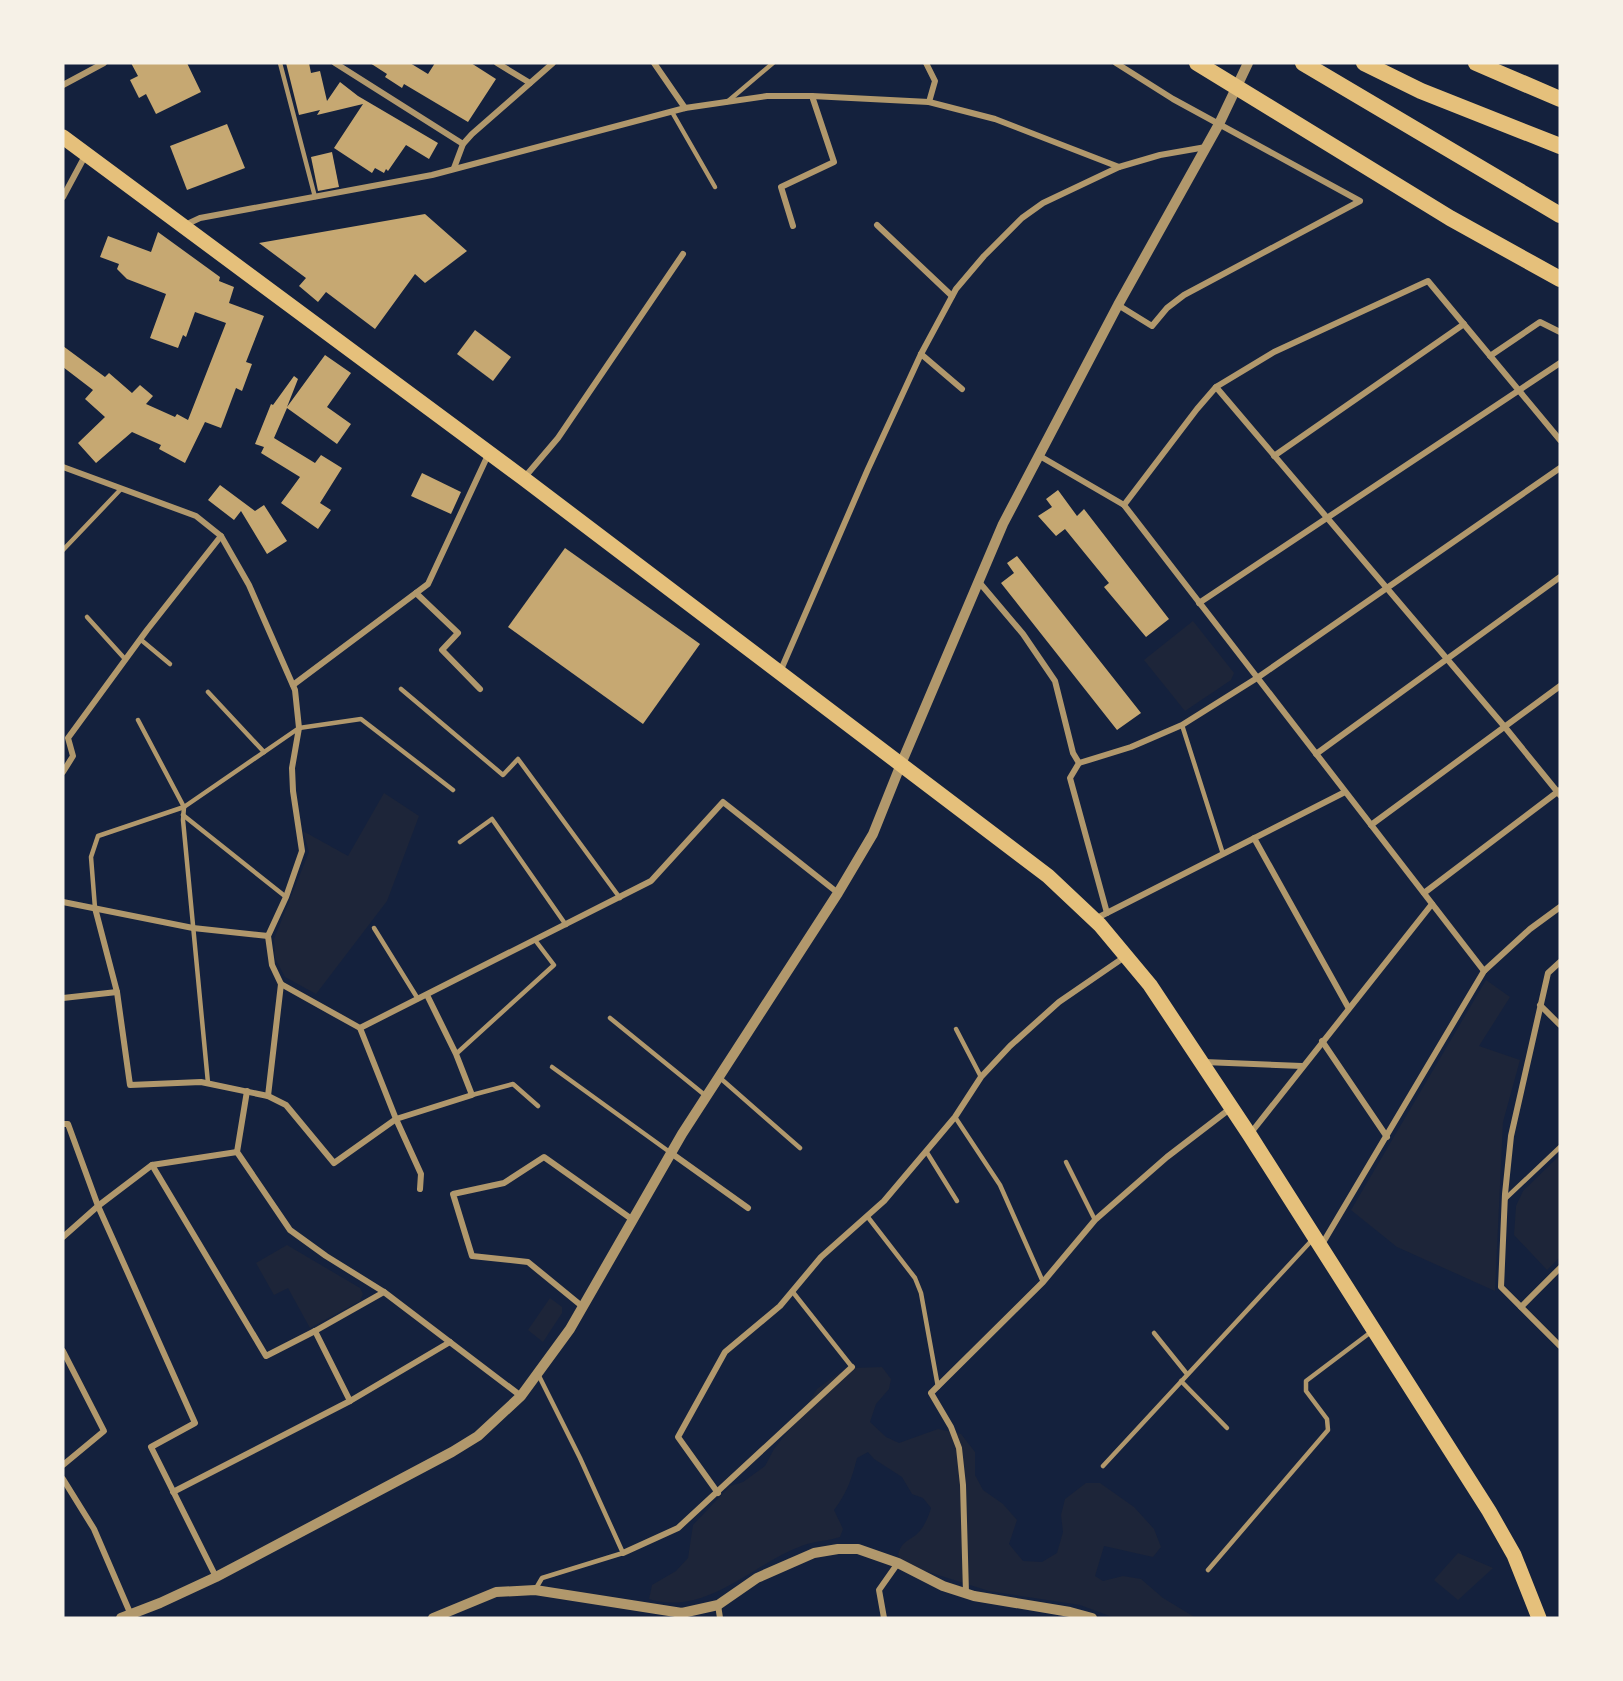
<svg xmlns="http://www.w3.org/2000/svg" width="1623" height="1681" viewBox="0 0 1623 1681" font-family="Arial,sans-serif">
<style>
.green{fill:#1d2539}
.building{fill:#c6a872}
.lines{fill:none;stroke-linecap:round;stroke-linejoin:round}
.service{stroke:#b1986c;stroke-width:4.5}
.minor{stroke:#b1986c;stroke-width:6}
.tertiary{stroke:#b1986c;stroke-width:10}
.primary{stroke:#e5c07b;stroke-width:15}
.motorway{stroke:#e5c07b;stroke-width:16}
</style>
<rect width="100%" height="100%" fill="#14213d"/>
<g class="green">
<path d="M1193,621l41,52 -3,7 -46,31 -41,-51z"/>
<path d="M384,793l35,23 -32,85 -71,93 -31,-17 -10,-19 -1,-19 35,-87 -6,-21 45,25z"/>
<path d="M1486,980l24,17 -31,49 41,14 -17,62 -8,169 -98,-44 -46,-37z"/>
<path d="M1560,1155v102l-13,13 -33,-35 2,-29 7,-15z"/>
<path d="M287,1245l73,43 3,6 -3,7 -50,27 -22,-40 -14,7 -18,-32z"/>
<path d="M550,1298l12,9v6l-19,29 -15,-12z"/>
<path d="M882,1367l9,12 -2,10 -13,15 -6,18 16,15 13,6 39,-14 23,5 14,18v23l8,15 20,14 14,16 -8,24 14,17 19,1 15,-9 6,-21 -2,-17 4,-16 21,-16h14l34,24 20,22 7,18 -8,10 -49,-11 -9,30 8,5 20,-5 18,3 22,19 33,20h-81l-35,-13 -91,-14 -86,-27 -5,-9c3,-11 7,-13 15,-18 10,-6 15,-19 18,-29l-8,-10 -11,-4 -10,-17 -28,-18 -6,-7 -11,6c-5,20 -10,35 -23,52l9,19 -3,8c-12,4 -25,4 -36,8 -51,18 -97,72 -155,54l3,-14 24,-14 12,-13 5,-33 37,-39 13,-4 22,-16 9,-17 26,-33 17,-27 22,-16 14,-5z"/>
<path d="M1458,1553l35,15 -35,32 -24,-20z"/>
</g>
<g class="building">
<path d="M131,63h56l14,29 -45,22 -10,-20 -7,4 -9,-18 8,-4z"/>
<path d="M286,63h23l2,10 9,-2 7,30 13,-19 18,14 80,47 -9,16 -23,-14 -18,26 -2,-2 -2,4 -9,-5 -3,5 -38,-25 29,-44 -46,11 3,-5 -21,5z"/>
<path d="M370,63h40l18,11 7,-11h36l25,16 -28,43 -64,-38 -2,4 -17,-11 2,-3z"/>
<path d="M227,124l18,44 -58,22 -17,-44z"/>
<path d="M332,152l7,35 -21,4 -7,-34z"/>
<path d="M425,214l42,37 -42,32 -10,-9 -40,55 -49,-37 -8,10 -19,-16 7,-8 -47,-35z"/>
<path d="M158,232l62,45 -1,4 15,6 -5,16 35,13 -18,46 6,2 -10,27 -6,-3 -15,40 -16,-6 -20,41 -26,-14 2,-4 -29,-13 -36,31 -18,-20 27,-26 -20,-18 8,-9 -30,-23v-21l42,31 4,-4 23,20 8,-8 13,11 -7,8 29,13 2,-3 11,6 38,-97 -31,-11 -9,25 -3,-2 -5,13 -28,-10 16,-44 -39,-15 -10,-10 2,-5 -19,-7 8,-21 43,16z"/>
<path d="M475,330l36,27 -18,24 -36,-27z"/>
<path d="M325,355l26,18 -24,34 24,17 -14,20 -50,-36 -13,30 41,25 6,-8 21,13 -22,35 11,7 -13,19 -37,-26 19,-26 -39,-24 3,-6 -9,-3 16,-40 2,1 21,-29 4,3 -11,28z"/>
<path d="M422,473l39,19 -10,22 -40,-18z"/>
<path d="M220,485l35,26 9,-6 23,36 -20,13 -26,-43 -7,9 -26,-20z"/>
<path d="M1058,490l19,26 7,-7 85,110 -23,18 -42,-50 5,-4 -44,-54 -9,7 -18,-20 14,-9 -6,-8z"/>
<path d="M565,548l135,96 -57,80 -135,-97z"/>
<path d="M1017,556l124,157 -24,17 -116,-147 13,-10 -7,-10z"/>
</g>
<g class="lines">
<g class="service">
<path d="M280,63l35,134"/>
<path d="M727,102l46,-39"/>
<path d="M672,112l43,75"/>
<path d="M63,550l58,-61"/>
<path d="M87,617l38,42"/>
<path d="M140,639l30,25"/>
<path d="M401,689l102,86 15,-16 102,139"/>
<path d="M208,692l56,60"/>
<path d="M138,720l46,87 -1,13 25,263"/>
<path d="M1182,725l41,129"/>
<path d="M183,815l103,82"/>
<path d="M460,842l32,-23 74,106"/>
<path d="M95,908l-4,-51 7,-21 86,-29 115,-79 62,-9 92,71"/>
<path d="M374,928l44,71"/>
<path d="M610,1018l96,78"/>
<path d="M956,1029l25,48"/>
<path d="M456,1054l98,-89 -19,-25"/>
<path d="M552,1067l119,86"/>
<path d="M719,1077l81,71"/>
<path d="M472,1095l41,-11 25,22"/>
<path d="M955,1117l45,68 43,97"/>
<path d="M926,1151l31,50"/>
<path d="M1066,1162l29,58"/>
<path d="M1505,1199l55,-52"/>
<path d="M867,1216l48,62 6,15 17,94"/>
<path d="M792,1291l60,76"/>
<path d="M1154,1333l33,41"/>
<path d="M1181,1381l46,47"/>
<path d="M1103,1466l210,-227"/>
<path d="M1208,1570l120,-140 -1,-11 -21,-28v-10l65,-49"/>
<path d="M535,1590l7,-12 81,-25 -43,-95 -42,-84"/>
</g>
<g class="minor">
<path d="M335,63l128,81"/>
<path d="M497,63l33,20"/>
<path d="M654,63l31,45"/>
<path d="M926,63l9,18 -6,21"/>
<path d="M1116,63l57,36 187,102 -176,94 -17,13 -15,18 -34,-21"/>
<path d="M63,85l41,-22"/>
<path d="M454,168l9,-24 9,-10 81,-71"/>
<path d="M63,197l22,-41"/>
<path d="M185,225l15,-7 232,-43 253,-67 82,-12h45l117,6 66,17 124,48"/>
<path d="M877,225l75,71"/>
<path d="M793,226l-12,-39 53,-25 -22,-66"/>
<path d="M921,354l41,35"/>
<path d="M1490,356l50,-34 20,10"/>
<path d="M1216,387l288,339 56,69"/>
<path d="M1038,455l86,50 360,466"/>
<path d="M1274,456l190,-132"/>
<path d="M63,467l133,49 25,20 28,49 46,105 4,38 -7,40 1,23 9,60 -16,46 -18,39 4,29 9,19 79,44 36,91 25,55 -1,15"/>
<path d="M524,478l34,-40 125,-184"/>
<path d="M1124,505l73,-96 19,-22 58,-35 154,-71 132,159"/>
<path d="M979,582l44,52 32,47 18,72 6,10 -9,15 37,135"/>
<path d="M416,593l42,40 -16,17 38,39"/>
<path d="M1199,603l361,-240"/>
<path d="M780,672l88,-203 53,-115 35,-65 28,-33 38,-38 21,-15 76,-36 41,-12 46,-8"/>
<path d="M293,685l135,-101 60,-129"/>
<path d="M1316,754l244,-177"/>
<path d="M1079,763l52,-16 51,-22 75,-47 303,-210"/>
<path d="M63,772l10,-16 -5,-18 79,-108 74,-94"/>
<path d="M1371,825l189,-139"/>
<path d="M1254,838l94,169"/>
<path d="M1424,893l136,-103"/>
<path d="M63,902l130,26 75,8"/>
<path d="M95,908l22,84 13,93 71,-3 67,14 18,9 48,58 62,-44 76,-24 -16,-41 -29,-59"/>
<path d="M1095,919l250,-127"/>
<path d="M1560,962l-12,11 -37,163 -6,58 -4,93 59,59"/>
<path d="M63,998l54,-6"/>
<path d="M1540,1005l20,20"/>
<path d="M360,1028l291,-147 72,-79 115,91"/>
<path d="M1322,1041l65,96"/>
<path d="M1204,1062l98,4"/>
<path d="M247,1091l-10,61 53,78 36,26 58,36 137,104"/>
<path d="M268,1096l13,-112"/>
<path d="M63,1124h5l30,82 97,217 -44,24 65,130"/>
<path d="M1250,1134l182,-230"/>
<path d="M671,1153l77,55"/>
<path d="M152,1165l114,191 49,-25 69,-39"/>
<path d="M63,1237l35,-31 54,-41 85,-13"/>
<path d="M1321,1246l163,-275 46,-42 30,-22"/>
<path d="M583,1307l-55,-45 -56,-6 -19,-62 51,-11 40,-26 89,63"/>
<path d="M1521,1307l39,-39"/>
<path d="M315,1331l35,70"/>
<path d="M63,1351l41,80 -41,34"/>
<path d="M63,1479l31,50 37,86"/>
<path d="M173,1492l177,-91 100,-59"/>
<path d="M718,1493l-40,-56 47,-85 55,-46 41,-49 63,-56 71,-84 26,-40 29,-31 49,-44 67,-46"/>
<path d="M623,1553l55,-25 174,-161"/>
<path d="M966,1593l-3,-108 -4,-37 -8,-21 -20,-34 112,-111 52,-62 72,-63 64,-49"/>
<path d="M718,1605l2,13"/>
<path d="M884,1618l-5,-28 19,-27"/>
</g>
<g class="tertiary">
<path d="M121,1618l39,-15 56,-26 236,-125 26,-16 43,-40 49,-67 112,-195 156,-241 35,-59 28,-70 102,-240 115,-219 101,-181 29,-61"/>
<path d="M433,1618l63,-26 39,-2 147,23 36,-8 39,-27 57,-25 24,-4h20l40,14 45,23 31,10 96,16 22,6"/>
</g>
<path class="primary" d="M63,137l460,341 525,398 52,49 50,60 99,149 240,377 25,44 25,63"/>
<g class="motorway">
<path d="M1197,63l253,155 110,61"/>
<path d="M1303,63l257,152"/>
<path d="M1364,63l57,28 139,55"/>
<path d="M1476,63l84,36"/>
</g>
</g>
<rect width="1623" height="1681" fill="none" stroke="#f6f1e7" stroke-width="129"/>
</svg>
